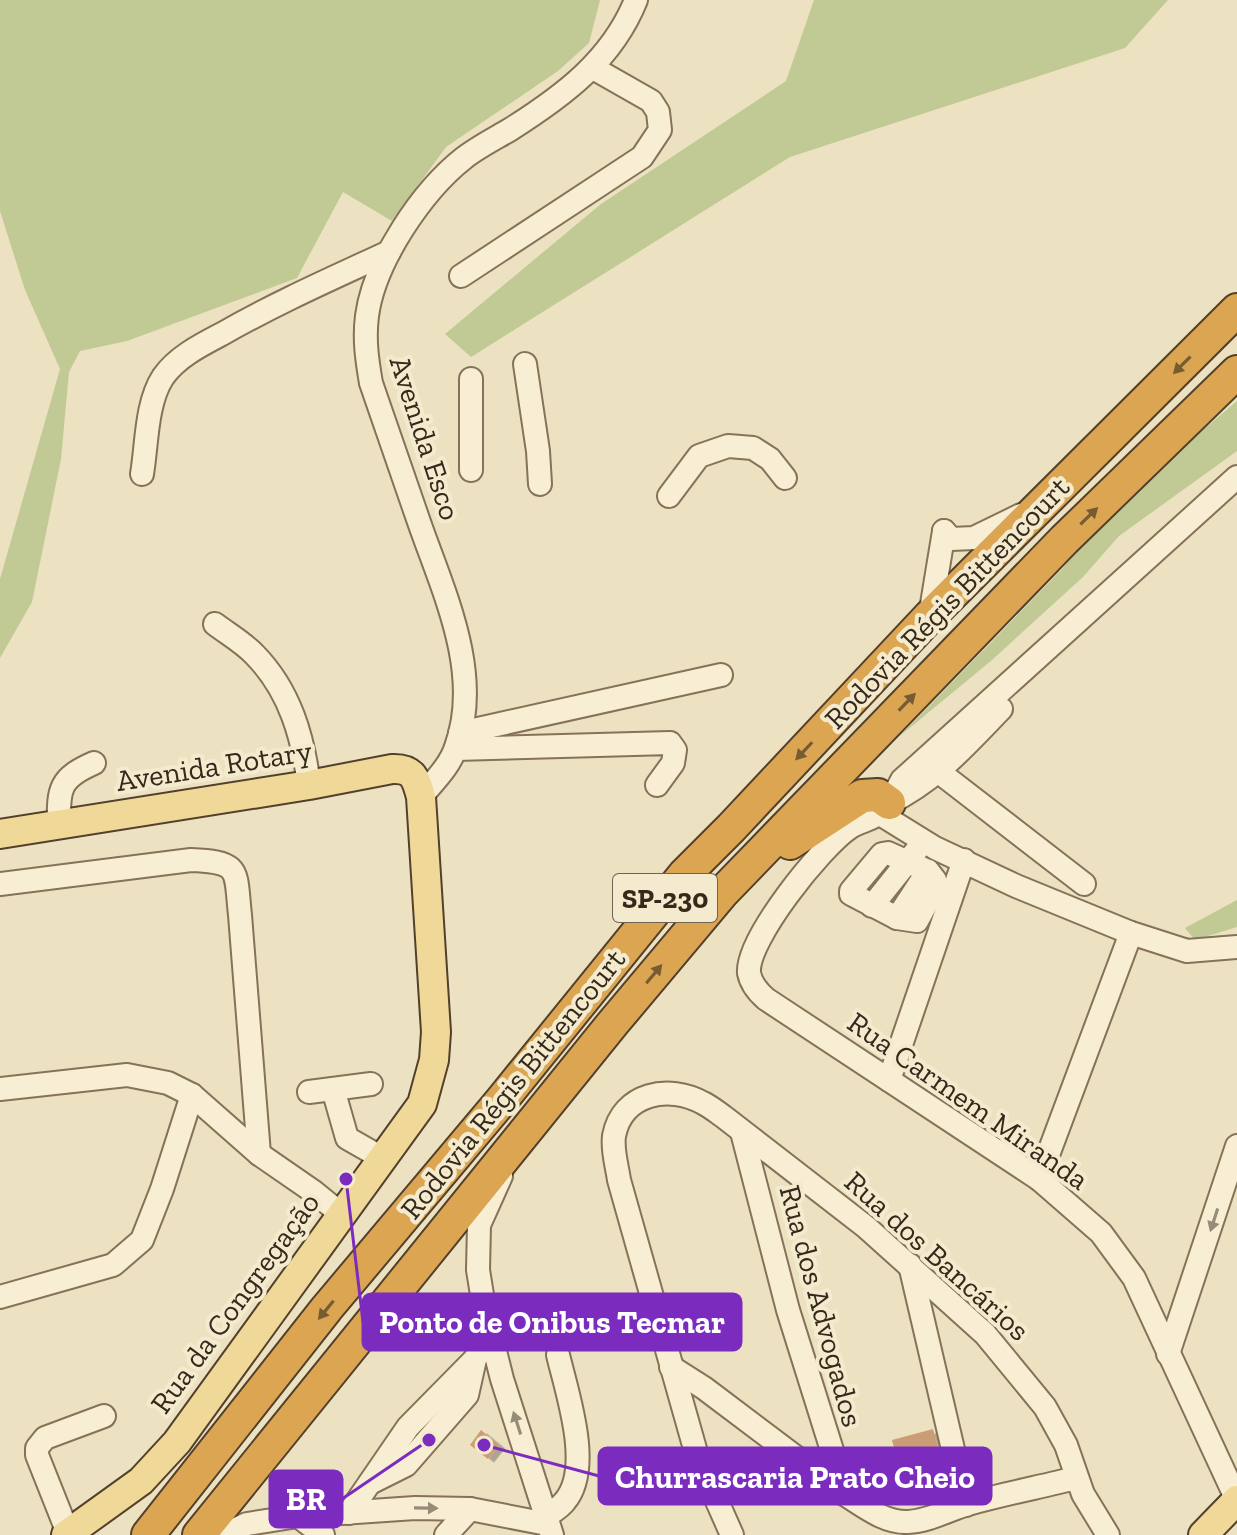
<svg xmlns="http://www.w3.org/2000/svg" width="1237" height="1535" viewBox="0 0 1237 1535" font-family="'Zilla Slab',serif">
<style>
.green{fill:#c1ca94}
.building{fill:#ca9d76;filter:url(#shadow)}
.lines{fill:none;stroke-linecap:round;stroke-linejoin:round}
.minor-casing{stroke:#857258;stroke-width:26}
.major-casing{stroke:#52402d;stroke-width:32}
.highway-casing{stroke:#52402d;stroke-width:36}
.minor{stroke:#f8eed3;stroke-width:22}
.major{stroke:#f0d898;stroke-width:28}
.highway{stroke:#dba551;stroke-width:32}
.oneway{fill:#775b31}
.oneway2{fill:#968c78}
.labels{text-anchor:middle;stroke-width:8;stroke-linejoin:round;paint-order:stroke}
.shield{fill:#f4ebcf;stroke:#6e6352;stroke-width:2}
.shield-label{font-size:28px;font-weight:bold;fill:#35291c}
.street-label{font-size:30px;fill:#35291c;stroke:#f4ebcf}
.leader{fill:none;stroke:#7b2cbf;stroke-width:3}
.callout-dot{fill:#7b2cbf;stroke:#f4ebcf;stroke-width:3}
.callout{fill:#7b2cbf;stroke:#7b2cbf;stroke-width:3}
.callout-label{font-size:32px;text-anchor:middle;font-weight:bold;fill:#fff}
</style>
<defs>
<filter id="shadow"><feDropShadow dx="6" dy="3.5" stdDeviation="0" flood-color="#0004"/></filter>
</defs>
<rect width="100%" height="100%" fill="#ece1c0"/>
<g class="green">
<path d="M0,0h600l-11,43 -31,28 -112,76 -54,74 -49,-29 -46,86 -170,63 -47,10 -11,21 -8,87 -29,143 -32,56v-79l60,-210 -35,-79 -25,-79z"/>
<path d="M814,0h354l-43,48 -335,109 -319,200 -26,-23 156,-130 185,-123z"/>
<path d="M1237,401v50l-118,85 -36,41 -91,83 -92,76 163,-168 42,-54z"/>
<path d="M1237,900v27l-42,13 -10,-12z"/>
</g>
<g class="building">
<path d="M933,1429l6,23 -41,10 -6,-22z"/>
<path d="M481,1430l18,15 -11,14 -18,-14z"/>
</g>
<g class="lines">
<defs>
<g id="minor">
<path d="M461,276l181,-119 18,-27 -2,-18 -7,-11 -58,-33"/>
<path d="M525,364l13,87 2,33"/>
<path d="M471,379v91"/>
<path d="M142,474c5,-30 4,-71 21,-97 14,-20 38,-32 59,-43 54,-31 111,-56 167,-82"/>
<path d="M1237,477l-335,303c-6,11 -11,23 -20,31 -9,9 -23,10 -33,17 -28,19 -103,112 -100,145 2,11 9,19 17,26l273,180 62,54 33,45 103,222"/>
<path d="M669,496l30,-40 29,-10 25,2 17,11 15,19"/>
<path d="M944,531l7,8 23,-1 47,-23"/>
<path d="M930,616l14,-85"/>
<path d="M215,624c13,10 29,19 40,31 35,36 48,82 54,130"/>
<path d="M460,733l261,-58"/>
<path d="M456,749l214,-6 5,7 -2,13 -16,22"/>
<path d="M939,772l145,112"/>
<path d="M421,797c13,-16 29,-31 35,-50 27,-74 -13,-156 -37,-225 -16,-47 -32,-93 -48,-139 -4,-23 -7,-44 -4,-67 7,-54 55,-125 97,-158 14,-11 32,-20 47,-29 52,-33 101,-69 125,-129"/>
<path d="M889,803c46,-22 77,-58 112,-94"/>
<path d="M880,814l55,34 81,38 115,47 56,18 50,-4"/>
<path d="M59,825c-1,-37 1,-47 35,-62"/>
<path d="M888,853l40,18 -31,47 -46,-24v-3l31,-37z"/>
<path d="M0,884l191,-24c51,2 44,10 49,55l19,239"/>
<path d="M872,906l44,-55"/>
<path d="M897,918l20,3 19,-35 -1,-6 -7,-9"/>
<path d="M889,1080l75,-220"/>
<path d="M0,1089l127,-14 41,8 24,12 67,59 55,38 27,22"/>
<path d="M333,1089l14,49 35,20"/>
<path d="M309,1092l62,-8"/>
<path d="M742,1132l46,178 58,185"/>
<path d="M501,1176l-22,49 -1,45 6,37 18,72 50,156"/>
<path d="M1039,1179l92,-246"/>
<path d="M910,1265l56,240"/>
<path d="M0,1297l113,-32 29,-25 20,-51 30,-94"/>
<path d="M1168,1354l69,-208"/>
<path d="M671,1367l33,21 142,107c19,12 39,28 62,27 21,-1 40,-12 60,-18 35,-10 72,-17 108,-26"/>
<path d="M370,1483l36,-18 61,-70 8,-36"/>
<path d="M349,1513l59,-86 67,-68 15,-27"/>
<path d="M298,1516l25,19"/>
<path d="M545,1517c7,-5 15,-9 20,-16 28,-33 2,-108 -7,-146"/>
<path d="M68,1533l-31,-78v-7l8,-10 59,-22"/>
<path d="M224,1535l23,-11 51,-8 117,-8 55,1 77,15"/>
<path d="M446,1535l24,-26"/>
<path d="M732,1535l-35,-79 -78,-276c-2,-14 -7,-30 -5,-44 8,-43 55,-52 89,-33 8,4 14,9 21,14l142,110 119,107 60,73 21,38 17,49 25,41"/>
</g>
<g id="major">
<path d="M0,834l309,-49 83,-16c21,-1 24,9 29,28l15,235 -2,28 -12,44 -245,338 -36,39 -75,54"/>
<path d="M1203,1535l34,-35"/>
</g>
<g id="highway">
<path d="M790,843l72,-47 16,-1 11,8"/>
<path d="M148,1535l179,-227 174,-207 183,-226 47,-47 199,-212 307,-306"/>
<path d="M199,1535l414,-512 110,-131 341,-352 173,-168"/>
</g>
</defs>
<use href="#minor" class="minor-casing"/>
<use href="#major" class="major-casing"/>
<use href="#highway" class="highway-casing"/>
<use href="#minor" class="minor"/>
<use href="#major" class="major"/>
<use href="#highway" class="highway"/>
</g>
<defs><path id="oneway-solid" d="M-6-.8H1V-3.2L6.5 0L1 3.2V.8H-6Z" transform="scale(2)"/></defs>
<g class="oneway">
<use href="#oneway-solid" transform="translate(1182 365) rotate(135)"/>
<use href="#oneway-solid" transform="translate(1089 516) rotate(-44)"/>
<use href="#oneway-solid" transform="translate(907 702) rotate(-46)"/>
<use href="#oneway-solid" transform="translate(804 751) rotate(133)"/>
<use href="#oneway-solid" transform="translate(654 974) rotate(-50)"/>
<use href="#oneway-solid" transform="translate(326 1310) rotate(129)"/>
</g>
<g class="oneway2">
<use href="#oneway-solid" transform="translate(1214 1220) rotate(108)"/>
<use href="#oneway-solid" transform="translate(517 1423) rotate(-108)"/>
<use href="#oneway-solid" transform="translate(426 1508) rotate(1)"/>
</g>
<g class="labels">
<rect class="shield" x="613" y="874" width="104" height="48" rx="6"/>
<g class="shield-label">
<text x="665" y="908">SP-230</text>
</g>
<g class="street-label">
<text transform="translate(425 438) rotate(72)" y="10">Avenida Esco</text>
<text transform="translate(947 603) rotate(-46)" y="10">Rodovia Régis Bittencourt</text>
<text transform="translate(214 766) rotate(-9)" y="10">Avenida Rotary</text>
<text transform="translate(513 1084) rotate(-51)" y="10">Rodovia Régis Bittencourt</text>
<text transform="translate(968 1101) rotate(35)" y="10">Rua Carmem Miranda</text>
<text transform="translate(937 1256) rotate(42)" y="10">Rua dos Bancários</text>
<text transform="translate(235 1303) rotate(-54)" y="10">Rua da Congregação</text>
<text transform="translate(821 1306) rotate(75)" y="10">Rua dos Advogados</text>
</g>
</g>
<path class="leader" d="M346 1179L363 1322M484 1445L599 1476M429 1440L342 1499"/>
<g class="callout-dot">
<circle cx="346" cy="1179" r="8"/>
<circle cx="484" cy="1445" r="8"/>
<circle cx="429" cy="1440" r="8"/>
</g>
<g class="callout">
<rect x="363" y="1294" width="378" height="56" rx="8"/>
<rect x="599" y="1448" width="392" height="56" rx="8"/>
<rect x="270" y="1471" width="72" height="56" rx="8"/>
</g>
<g class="callout-label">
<text x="552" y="1333">Ponto de Onibus Tecmar</text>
<text x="795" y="1488">Churrascaria Prato Cheio</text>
<text x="306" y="1510">BR</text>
</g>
</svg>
